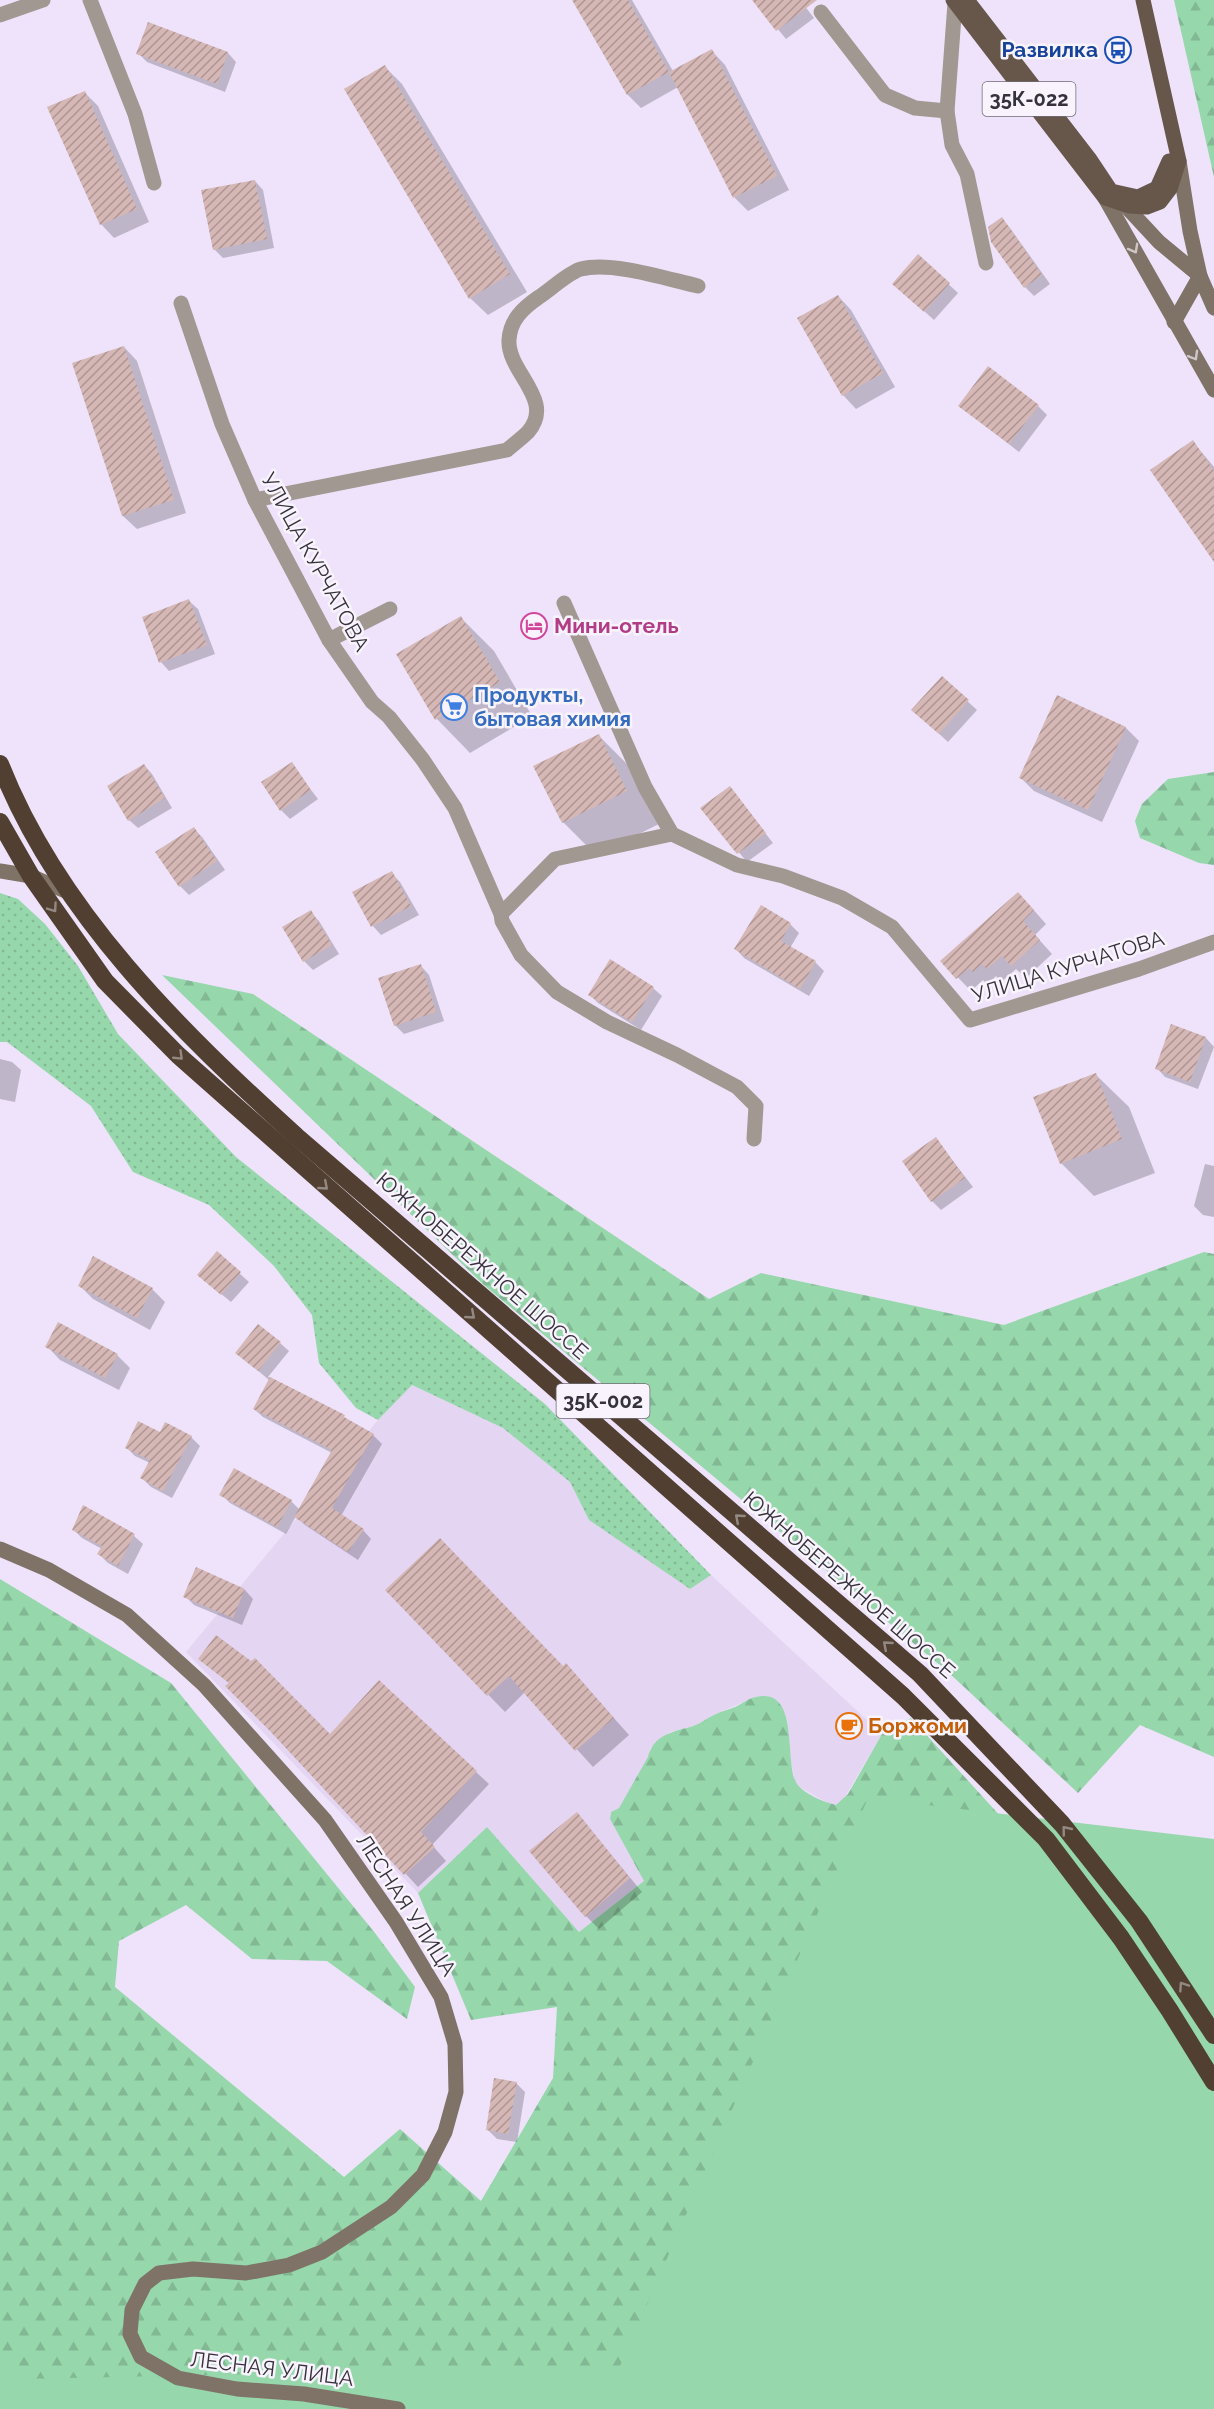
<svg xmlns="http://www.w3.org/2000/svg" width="1214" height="2409" viewBox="0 0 1214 2409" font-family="Raleway,sans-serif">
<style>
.built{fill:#e4d5f3}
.grass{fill:url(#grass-dots)}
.forest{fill:url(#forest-firs)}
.park{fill:#96d7ab}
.shadow{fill:#0003}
.building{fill:url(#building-hatch)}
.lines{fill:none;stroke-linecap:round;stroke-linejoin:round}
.street{stroke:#a19891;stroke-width:15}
.secondary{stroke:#7f7267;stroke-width:15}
.primary{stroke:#66574a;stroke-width:15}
.highway{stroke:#514031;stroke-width:18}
.oneway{stroke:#cec6c8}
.oneway2{stroke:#948883}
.labels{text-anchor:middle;stroke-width:5;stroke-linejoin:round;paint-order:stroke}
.shield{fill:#f8f3fd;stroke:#706c75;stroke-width:1.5}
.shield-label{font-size:20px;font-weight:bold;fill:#36323b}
.transit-label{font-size:21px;font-weight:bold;fill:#164399;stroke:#f8f3fd;text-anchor:end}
.street-label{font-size:21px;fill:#36323b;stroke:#f8f3fd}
.hotel-label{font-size:21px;font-weight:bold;fill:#b23c85;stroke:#f8f3fd;text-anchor:start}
.shop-label{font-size:21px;font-weight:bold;fill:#366cbe;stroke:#f8f3fd;text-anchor:start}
.food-label{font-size:21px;font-weight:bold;fill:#c56008;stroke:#f8f3fd;text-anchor:start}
</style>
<defs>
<pattern id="grass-dots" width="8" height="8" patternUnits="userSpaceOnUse" patternTransform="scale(1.5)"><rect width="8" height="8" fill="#96d7ab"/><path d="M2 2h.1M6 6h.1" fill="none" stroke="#82b994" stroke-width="1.8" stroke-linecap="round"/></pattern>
<pattern id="forest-firs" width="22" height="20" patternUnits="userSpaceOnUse" patternTransform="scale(1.5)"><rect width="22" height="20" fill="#96d7ab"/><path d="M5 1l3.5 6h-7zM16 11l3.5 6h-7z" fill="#82b994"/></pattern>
<pattern id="building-hatch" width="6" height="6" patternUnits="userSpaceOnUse" patternTransform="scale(1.5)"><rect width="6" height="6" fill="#d5b7b5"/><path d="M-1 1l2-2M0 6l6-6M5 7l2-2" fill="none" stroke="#ae9594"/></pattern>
</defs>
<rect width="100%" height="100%" fill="#eee3fa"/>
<path class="built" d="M412,1385l91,43 67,54 19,38 101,69 21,-14 171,159 -39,66 -7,5 -10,-3 -25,-14 -6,-7 -4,-18 -3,-39 -3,-9 -30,-18 -44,19 -14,9 -27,7 -20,16 -1,9 -30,51 -8,4 -1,7 34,62 -65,51 -92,-105 -69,66 -232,-241 192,-232z"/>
<path class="grass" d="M0,893l18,6 27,25 33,42 40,68 118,123 309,247 166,171 -21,14 -101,-69 -19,-38 -67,-54 -91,-43 -34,35 -22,-12 -37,-45 -7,-48 -38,-49 -65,-61 -76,-33 -42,-66 -84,-64h-7z"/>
<g class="forest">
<path d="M1174,0h40v177z"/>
<path d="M1214,772v93l-15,-2 -59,-25 -5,-17 7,-17 26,-25z"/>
<path d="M162,975l91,19 456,305 52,-26 243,52 200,-73 10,2v503l-74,-32 -62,68 -130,-121 -464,-387z"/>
<path d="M0,1579l171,104 204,250 40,54 -8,32 -80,-58 -75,-2 -66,-54 -67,36 -4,46 229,190 56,-48 81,72 72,-123 4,-71 -86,13 -53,-127 69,-66 92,105 65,-51 -34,-62 1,-7 8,-4 29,-51c5,-21 23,-25 42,-30 9,-2 15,-8 24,-12 7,-4 14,-5 21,-8 7,-3 14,-9 21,-10 43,-10 29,60 39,83 5,13 29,22 41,25l12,-11 34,-60 29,-16 122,134 181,557h-1214z"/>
</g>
<path class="park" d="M868,1798l346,41v570h-1214v-47l22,17 598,-13z"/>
<g class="shadow">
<path d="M574,0h58l41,71 39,-20 13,14 64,125 -41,21 -13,-13 -57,-111 -37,21 -13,-13z"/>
<path d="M754,0h46l14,18 -28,21z"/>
<path d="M149,24l79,29 8,9 -11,30 -78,-30 -9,-9z"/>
<path d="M385,67l17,17 125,208 -39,23 -18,-17z"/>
<path d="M84,92l14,14 51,116 -35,16 -13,-14z"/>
<path d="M255,181l8,9 11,58 -51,10 -9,-9z"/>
<path d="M1002,219l8,9 40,56 -16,12 -9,-9z"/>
<path d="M918,256l40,37 -24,27 -31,-28z"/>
<path d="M838,296l13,14 44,77 -39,22 -13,-14z"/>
<path d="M124,347l13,14 49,152 -49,16 -14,-13z"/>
<path d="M960,406h78l9,9 -28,37z"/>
<path d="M1193,442l21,25v93z"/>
<path d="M189,601l9,8 17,45 -46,17 -8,-9z"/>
<path d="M461,618l33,33 38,65 -62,37 -33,-34 -39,-64z"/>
<path d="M942,678l35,32 -29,32 -26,-24z"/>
<path d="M1058,697l68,31 13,13 -37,81 -68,-31 -13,-13z"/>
<path d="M599,736l33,33 27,55 -63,31 -33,-33z"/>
<path d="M291,764l27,35 -28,20 -9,-9z"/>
<path d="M144,765l8,9 20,34 -34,20 -9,-8z"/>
<path d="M730,788l43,55 -26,19 -45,-54z"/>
<path d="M194,829l8,8 23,33 -36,25 -9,-9z"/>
<path d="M391,873l9,9 19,33 -38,20 -8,-9 -19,-33z"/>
<path d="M761,907l29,17 9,9 -9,15 25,14 9,9 -15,25 -65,-38 -8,-9z"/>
<path d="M1031,907l15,17 -11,11 17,19 -26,24 -10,-9 -15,13 -5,-6 -9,9 -4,-5 -12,11 -29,-30z"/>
<path d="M310,912l9,9 20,33 -26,16 -9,-9z"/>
<path d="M421,966l8,9 15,46 -40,13 -9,-9z"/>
<path d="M653,988l9,8 -21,34 -43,-27 -8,-8z"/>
<path d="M1172,1026l34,12 8,9 -16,42 -33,-12 -8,-9z"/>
<path d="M0,1059l12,3 9,8 -6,32 -15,-3z"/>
<path d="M1095,1074l34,33 26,66 -61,23 -33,-33z"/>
<path d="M936,1139l37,48 -32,23 -9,-9z"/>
<path d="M1205,1164l9,2v51l-11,-2 -9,-9z"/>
<path d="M217,1253l32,29 -18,20 -23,-19z"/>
<path d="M79,1285l73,4 13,13 -15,28 -57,-31z"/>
<path d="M280,1343l9,8 -21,26 76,40 6,5 23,13 9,9 -41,72 22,14 8,9 -13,21 -53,-35 -9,-9 -10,18 -56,-31 -9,-9 70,7 9,9 32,-57 -69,-36 -9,-8 15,-29 -32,-27z"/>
<path d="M47,1346l70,9 13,13 -11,22 -59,-30z"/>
<path d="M161,1434l30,3 9,9 -28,52 -21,-11 -9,-9 8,-15 -15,-7 -9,-9z"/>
<path d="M73,1529l61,7 9,8 -15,30 -20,-11 -9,-9 3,-5 -20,-11z"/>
<path d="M197,1569l48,21 8,9 -11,26 -48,-20 -9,-9z"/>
<path d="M387,1590l176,78 19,14 47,53 -36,32 -68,-75 -20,20z"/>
<path d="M200,1658l130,78 146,36 13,12 -57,61 14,16 -28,26 -188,-203z"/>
<path d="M577,1814l65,78 -43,37 -13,-13z"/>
<path d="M516,2083l9,9 -8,50 -20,-3 -9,-9z"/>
</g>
<g class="building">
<path d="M572,0h56l41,72 -42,23z"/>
<path d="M752,0h65l-41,31z"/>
<path d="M148,22l80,30 -11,32 -81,-30z"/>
<path d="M712,49l65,127 -44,22 -64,-126z"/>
<path d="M385,65l125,209 -41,25 -125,-210z"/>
<path d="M85,91l52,118 -37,16 -53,-118z"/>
<path d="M255,180l12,59 -54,11 -12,-60z"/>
<path d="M1002,217l40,58 -18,13 -33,-46 -3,-15z"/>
<path d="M918,254l32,29 -26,29 -32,-28z"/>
<path d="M838,295l45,78 -41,23 -45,-78z"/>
<path d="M124,346l50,154 -52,16 -50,-153z"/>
<path d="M988,366l51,39 -30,39 -51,-38z"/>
<path d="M1193,440l21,31v91l-64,-92z"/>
<path d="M189,599l18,46 -48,18 -17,-46z"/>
<path d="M461,616l39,66 -65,38 -39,-66z"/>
<path d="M942,676l27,24 -30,34 -28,-24z"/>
<path d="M1057,695l69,32 -38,83 -69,-32z"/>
<path d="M599,734l28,57 -65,32 -29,-57z"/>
<path d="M292,762l19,28 -31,21 -19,-29z"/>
<path d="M144,764l21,34 -37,23 -21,-35z"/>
<path d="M730,786l36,47 -29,21 -37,-46z"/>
<path d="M194,827l23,34 -38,26 -24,-35z"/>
<path d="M392,871l19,35 -40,21 -19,-35z"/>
<path d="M1018,892l16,18 -11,11 17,19 -29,26 -9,-10 -15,13 -5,-5 -9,8 -4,-4 -13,11 -16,-18z"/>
<path d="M761,905l30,18 -10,18 35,20 -16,28 -66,-40z"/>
<path d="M311,910l21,35 -29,17 -21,-35z"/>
<path d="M610,959l44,28 -22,35 -44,-27z"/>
<path d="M421,964l15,48 -42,14 -16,-48z"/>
<path d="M1171,1024l35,13 -16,45 -35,-13z"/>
<path d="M1096,1073l26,66 -62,25 -27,-67z"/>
<path d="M936,1137l29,41 -34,24 -29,-41z"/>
<path d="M217,1251l24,21 -20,23 -24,-20z"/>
<path d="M93,1256l60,32 -16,30 -59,-32z"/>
<path d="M58,1322l60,32 -13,24 -60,-31z"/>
<path d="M258,1324l23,18 -23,29 -23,-18z"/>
<path d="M270,1377l75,38 -1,2 30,17 -42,74 32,21 -16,23 -54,-35 38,-67 -79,-41z"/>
<path d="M138,1421l22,11 5,-10 27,14 -29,55 -23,-13 10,-18 -25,-12z"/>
<path d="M234,1468l58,32 -15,27 -58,-32z"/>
<path d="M83,1505l52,29 -17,32 -21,-12 5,-8 -30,-16z"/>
<path d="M440,1538l123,128 3,-3 48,55 -39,33 -66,-75 -22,20 -102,-106z"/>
<path d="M196,1567l49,22 -12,29 -50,-21z"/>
<path d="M216,1635l35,26 4,-3 75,76 49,-54 98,91 -56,61 14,15 -31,28 -135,-145 -44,-44 4,-3 -31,-24z"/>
<path d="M577,1812l53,66 -45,39 -56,-66z"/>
<path d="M494,2078l23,4 -9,52 -22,-4z"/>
</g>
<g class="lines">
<g class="street">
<path d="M90,0l45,114 19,69"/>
<path d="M955,3l-8,108 5,34 15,29 19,89"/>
<path d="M821,12l64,83 30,13 32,3"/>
<path d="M0,15l43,-15"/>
<path d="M181,303l41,121 33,76 74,140 43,62 17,15 34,43 32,48 46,106 1,7 19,34 36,37 50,30 70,33 60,32 19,19 -2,33"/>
<path d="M255,500l252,-50c7,-6 15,-12 21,-18 28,-32 -21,-60 -19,-92 1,-20 14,-32 30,-43 11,-7 30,-25 42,-28 31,-8 86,10 117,17"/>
<path d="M564,603l81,184 27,47 65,31 46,11 59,22 50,29 78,93 169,-51 75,-27"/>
<path d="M329,640l61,-31"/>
<path d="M501,914l54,-55 117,-25"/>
</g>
<g class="secondary">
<path d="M1105,198l109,192"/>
<path d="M1119,199l40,43 41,34 14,32"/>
<path d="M1174,322l26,-46 -10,-45 -11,-70"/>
<path d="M0,871l31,5 41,18"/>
<path d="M0,1549l49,21 78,45 77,70 121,135 71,102 45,75 14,47 1,48 -11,40 -22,43 -32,32 -69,45 -33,13 -43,8 -53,-4 -34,4 -14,11 -13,26 -2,24 11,23 37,21 59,11 67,5 94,15"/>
</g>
<g class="primary">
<path d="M953,0l152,198 24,8 18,1 13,-5 10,-13 9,-28 -36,-161"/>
<path d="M967,0l122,158 22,33 27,6 19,-9 12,-27"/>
</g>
<g class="highway">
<path d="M0,764c58,148 180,267 296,372l624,538 142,150 77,97 75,114"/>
<path d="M0,822l31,54 74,105 73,74 725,641 143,143 75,99 49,73 44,71"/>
</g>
</g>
<defs><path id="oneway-chevron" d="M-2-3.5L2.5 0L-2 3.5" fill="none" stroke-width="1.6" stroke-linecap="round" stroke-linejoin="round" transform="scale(1.5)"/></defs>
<g class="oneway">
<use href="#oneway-chevron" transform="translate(1134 249) rotate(61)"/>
<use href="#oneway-chevron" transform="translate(1194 356) rotate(60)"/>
</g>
<g class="oneway2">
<use href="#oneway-chevron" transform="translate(53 908) rotate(55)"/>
<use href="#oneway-chevron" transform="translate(179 1056) rotate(44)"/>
<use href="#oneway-chevron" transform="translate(324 1186) rotate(41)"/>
<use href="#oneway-chevron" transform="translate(471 1315) rotate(41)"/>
<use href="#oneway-chevron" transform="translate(739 1518) rotate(-139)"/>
<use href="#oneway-chevron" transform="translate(887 1645) rotate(-139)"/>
<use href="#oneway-chevron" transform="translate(1066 1830) rotate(-129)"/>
<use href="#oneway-chevron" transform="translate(1183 1986) rotate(-124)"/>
</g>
<defs>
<symbol id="bus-ring" viewBox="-11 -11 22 22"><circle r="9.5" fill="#f8f3fd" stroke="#1a4fb4" stroke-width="1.5"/><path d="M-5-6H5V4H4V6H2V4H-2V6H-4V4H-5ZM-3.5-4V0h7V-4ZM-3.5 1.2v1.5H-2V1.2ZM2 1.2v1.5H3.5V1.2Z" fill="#1a4fb4"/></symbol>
<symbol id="hotel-ring" viewBox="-11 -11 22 22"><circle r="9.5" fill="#f8f3fd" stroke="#d1479c" stroke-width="1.5"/><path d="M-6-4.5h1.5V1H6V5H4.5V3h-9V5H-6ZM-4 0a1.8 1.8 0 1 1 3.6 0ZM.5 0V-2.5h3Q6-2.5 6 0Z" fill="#d1479c"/></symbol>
<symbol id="supermarket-ring" viewBox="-11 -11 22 22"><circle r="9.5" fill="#f8f3fd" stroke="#3f7fe0" stroke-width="1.5"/><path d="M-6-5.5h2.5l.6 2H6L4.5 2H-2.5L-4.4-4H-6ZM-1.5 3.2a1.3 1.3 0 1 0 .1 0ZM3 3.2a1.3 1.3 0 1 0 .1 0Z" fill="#3f7fe0"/></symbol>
<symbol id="cafe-ring" viewBox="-11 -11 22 22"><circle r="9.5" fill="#f8f3fd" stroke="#e8710a" stroke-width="1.5"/><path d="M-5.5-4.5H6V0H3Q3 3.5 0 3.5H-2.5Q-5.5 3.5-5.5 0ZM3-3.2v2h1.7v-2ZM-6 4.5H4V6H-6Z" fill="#e8710a"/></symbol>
</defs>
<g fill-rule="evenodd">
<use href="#bus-ring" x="1103" y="35" width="30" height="30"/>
<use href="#hotel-ring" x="519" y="611" width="30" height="30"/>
<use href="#supermarket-ring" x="439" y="692" width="30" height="30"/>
<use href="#cafe-ring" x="834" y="1711" width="30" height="30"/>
</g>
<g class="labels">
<g class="shield">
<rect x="982.5" y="82" width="93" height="34" rx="4.5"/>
<rect x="556.5" y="1384" width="93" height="34" rx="4.5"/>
</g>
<g class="shield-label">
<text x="1029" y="106">35К-022</text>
<text x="603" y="1408">35К-002</text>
</g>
<g class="transit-label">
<text x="1098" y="57">Развилка</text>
</g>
<g class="street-label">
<text transform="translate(315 562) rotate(61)" y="7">УЛИЦА КУРЧАТОВА</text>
<text transform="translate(1068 967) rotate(-17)" y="7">УЛИЦА КУРЧАТОВА</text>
<text transform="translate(482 1266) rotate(41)" y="7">ЮЖНОБЕРЕЖНОЕ ШОССЕ</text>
<text transform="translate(849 1585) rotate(41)" y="7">ЮЖНОБЕРЕЖНОЕ ШОССЕ</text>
<text transform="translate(406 1905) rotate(57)" y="7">ЛЕСНАЯ УЛИЦА</text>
<text transform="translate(272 2369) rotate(7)" y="7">ЛЕСНАЯ УЛИЦА</text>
</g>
<g class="hotel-label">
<text x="554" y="633">Мини-отель</text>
</g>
<g class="shop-label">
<text x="474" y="702">Продукты,<tspan x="474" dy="24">бытовая химия</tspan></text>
</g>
<g class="food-label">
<text x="868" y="1733">Боржоми</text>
</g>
</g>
</svg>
